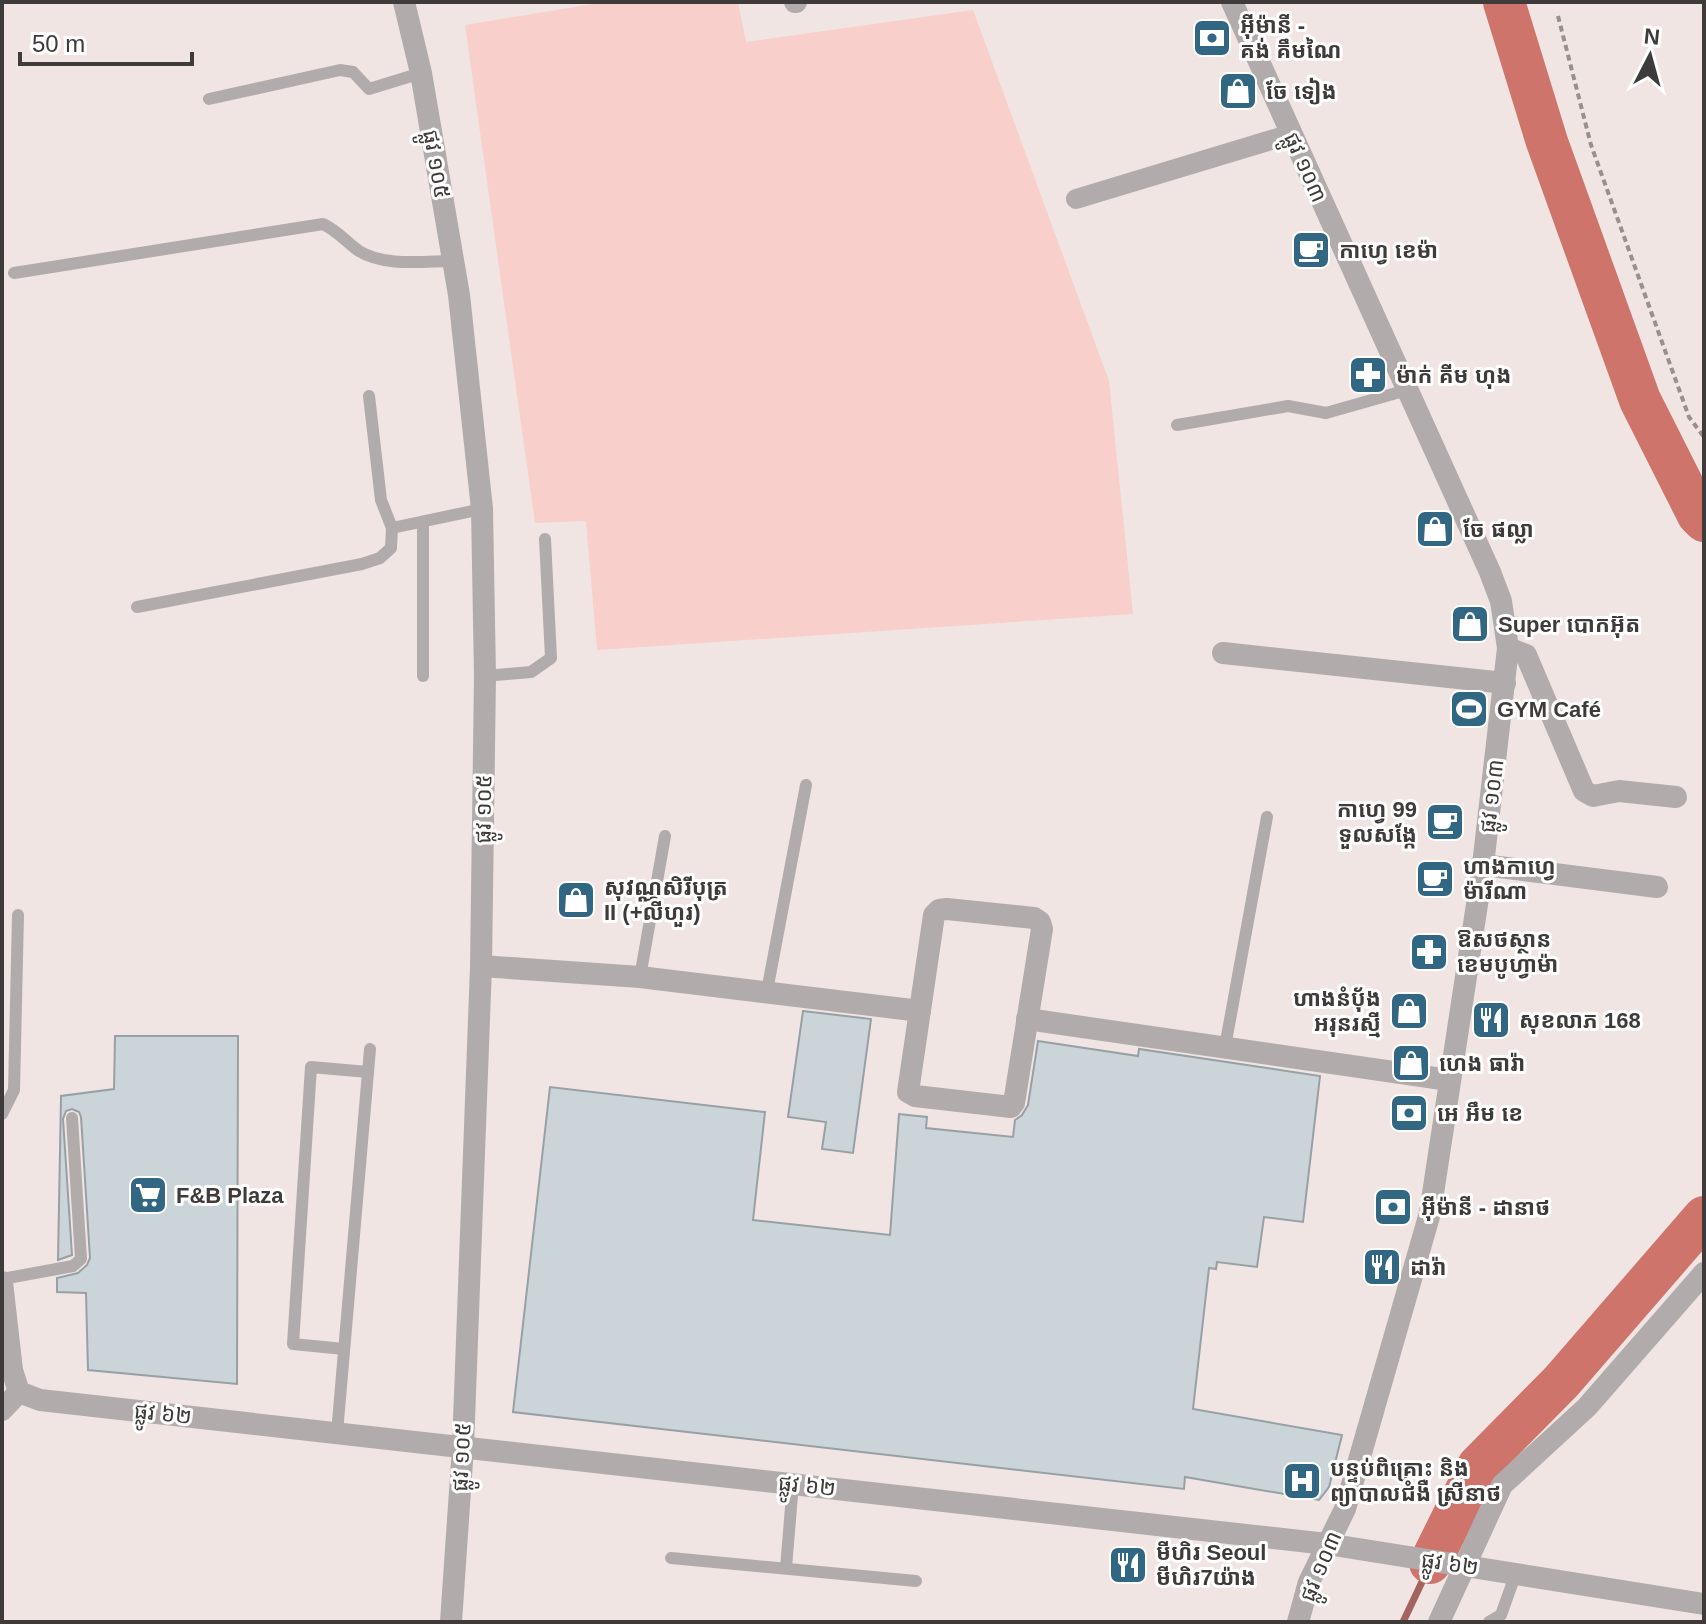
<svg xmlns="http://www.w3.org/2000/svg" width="1706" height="1624" viewBox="0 0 1706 1624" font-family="Arial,'Noto Sans Khmer',sans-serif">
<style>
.green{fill:#f8cfca}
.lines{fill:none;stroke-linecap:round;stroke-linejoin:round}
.stream{stroke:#a4635c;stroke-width:7}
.river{stroke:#cf746b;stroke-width:42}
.building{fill:#cbd4d9;stroke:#97a0a5;stroke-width:2}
.path{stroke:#97908e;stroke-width:4;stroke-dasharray:6 4;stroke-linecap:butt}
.service{stroke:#b1acab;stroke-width:12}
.pedestrian{stroke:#b1acab;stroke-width:20}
.minor{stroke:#b1acab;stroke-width:22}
.tertiary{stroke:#b1acab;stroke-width:22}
.labels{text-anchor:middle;stroke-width:6;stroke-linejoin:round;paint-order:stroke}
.poi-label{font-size:22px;font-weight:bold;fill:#3f3b3a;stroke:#fff;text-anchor:start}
.street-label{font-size:22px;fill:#3f3b3a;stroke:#fff}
</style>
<rect width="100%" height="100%" fill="#f0e5e3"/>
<path class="green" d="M605,2h133l8,40 227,-32 136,371 24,233 -536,36 -11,-129 -51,2 -70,-498z"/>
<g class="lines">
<path class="stream" d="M1403,1622l27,-57"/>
<g class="river">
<path d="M1504,2l43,140 93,258 58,115 6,6"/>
<path d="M1430,1563l48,-97 83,-84 143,-165"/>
</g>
</g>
<g class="building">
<path d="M803,1011l68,8 -18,134 -31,-4 4,-27 -38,-5z"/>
<path d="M115,1036h123l-1,348 -149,-14 -2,-77 -29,-1v-14l21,-5 9,-8 3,-7 -9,-141 -2,-5 -7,-3 -6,2 -3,8 9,136 -14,5 3,-164 53,-7z"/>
<path d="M1038,1041l100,15 1,-7 181,27 -17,146 -39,-5 -7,50 -40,-5 -1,7 -7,-1 -16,141 149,26 -13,52 -10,13 -134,-23 -1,12 -671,-77 37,-325 215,25 -12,108 137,15 9,-121 28,3 -1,11 87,9 2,-17 7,-5 6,-10z"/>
</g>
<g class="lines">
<path class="path" d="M1558,16l33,129 98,272 15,20"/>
<g class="service">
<path d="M209,99l131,-29 13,2 16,17 52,-16"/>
<path d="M14,273l309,-49c15,7 23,18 36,27 25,16 66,10 94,10"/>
<path d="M369,396l12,104 11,28 90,-19"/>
<path d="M1177,425l111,-19 38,7 81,-23"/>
<path d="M423,522v154"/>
<path d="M137,607l225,-43 18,-6 11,-10 1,-20"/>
<path d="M485,676l46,-4 20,-14 -6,-119"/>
<path d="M640,977l25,-141"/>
<path d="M767,991l39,-206"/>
<path d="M1225,1047l42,-230"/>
<path d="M2,1114l12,-24 4,-175"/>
<path d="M2,1279l71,-13 8,-7 -9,-141"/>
<path d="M344,1349l-51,-5 18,-277 57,5"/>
<path d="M337,1433l33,-384"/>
<path d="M671,1558l245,23"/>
<path d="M786,1568l7,-85"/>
<path d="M1489,1622l12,-7 15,-42"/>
</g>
<path class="pedestrian" d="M1076,199l215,-65"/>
<g class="minor">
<path d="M404,2l17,71 38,222 23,214 3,167 -4,290 -18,481"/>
<path d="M795,2h1"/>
<path d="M1508,648l18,7 58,136 9,5 26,-5 57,6"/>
<path d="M1223,653l282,30"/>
<path d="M1483,865l174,22"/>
<path d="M947,909l87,9 6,4 2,7 -28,174 -3,4 -96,-11 -7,-4 26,-177 5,-5z"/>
<path d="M481,966l159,11 280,34"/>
<path d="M1027,1019l422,61"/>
<path d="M2,1410l17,-18"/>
<path d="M1439,1622l63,-137 85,-78 117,-134"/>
</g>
<g class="tertiary">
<path d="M1232,2l258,570 11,29 7,47 -25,217 -53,348 -85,296 -36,73 -11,40"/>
<path d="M2,1282l10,88 7,22 21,8 1287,144 377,60"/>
<path d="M451,1622l12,-175"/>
</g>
</g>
<defs>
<symbol id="bank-square" viewBox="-11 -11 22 22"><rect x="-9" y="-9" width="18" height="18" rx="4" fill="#316782" stroke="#fff"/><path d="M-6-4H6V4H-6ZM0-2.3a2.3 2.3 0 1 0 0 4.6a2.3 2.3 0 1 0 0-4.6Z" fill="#fff"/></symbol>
<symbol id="shop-square" viewBox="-11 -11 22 22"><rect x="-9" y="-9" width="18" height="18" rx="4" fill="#316782" stroke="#fff"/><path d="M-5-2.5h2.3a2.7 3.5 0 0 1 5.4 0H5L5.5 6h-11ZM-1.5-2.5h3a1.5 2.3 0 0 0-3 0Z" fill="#fff"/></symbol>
<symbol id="cafe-square" viewBox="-11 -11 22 22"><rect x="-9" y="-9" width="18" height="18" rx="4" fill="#316782" stroke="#fff"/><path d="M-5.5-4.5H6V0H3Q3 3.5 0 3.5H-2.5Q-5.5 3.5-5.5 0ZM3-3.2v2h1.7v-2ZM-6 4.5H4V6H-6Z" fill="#fff"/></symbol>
<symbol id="pharmacy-square" viewBox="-11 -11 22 22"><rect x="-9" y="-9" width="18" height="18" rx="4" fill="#316782" stroke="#fff"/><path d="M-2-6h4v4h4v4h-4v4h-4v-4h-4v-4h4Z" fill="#fff"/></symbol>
<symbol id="stadium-square" viewBox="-11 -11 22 22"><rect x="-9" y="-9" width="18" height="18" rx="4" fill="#316782" stroke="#fff"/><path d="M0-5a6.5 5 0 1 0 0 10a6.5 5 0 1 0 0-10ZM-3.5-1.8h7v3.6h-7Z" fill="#fff"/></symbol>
<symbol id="restaurant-square" viewBox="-11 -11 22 22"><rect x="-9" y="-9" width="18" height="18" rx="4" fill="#316782" stroke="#fff"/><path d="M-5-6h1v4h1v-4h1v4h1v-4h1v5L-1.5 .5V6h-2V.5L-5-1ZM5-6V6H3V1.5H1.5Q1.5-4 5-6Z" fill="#fff"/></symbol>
<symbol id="supermarket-square" viewBox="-11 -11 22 22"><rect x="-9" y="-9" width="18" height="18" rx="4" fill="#316782" stroke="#fff"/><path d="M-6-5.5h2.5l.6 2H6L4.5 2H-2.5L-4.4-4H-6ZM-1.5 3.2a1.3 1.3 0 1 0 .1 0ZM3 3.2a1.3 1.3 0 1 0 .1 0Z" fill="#fff"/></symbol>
<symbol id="hospital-square" viewBox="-11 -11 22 22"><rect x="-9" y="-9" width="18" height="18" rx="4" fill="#316782" stroke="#fff"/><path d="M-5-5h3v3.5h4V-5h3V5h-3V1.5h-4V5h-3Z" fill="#fff"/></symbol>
</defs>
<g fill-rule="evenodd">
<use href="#bank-square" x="1190" y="16" width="44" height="44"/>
<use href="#shop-square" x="1216" y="69" width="44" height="44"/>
<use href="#cafe-square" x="1289" y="228" width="44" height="44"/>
<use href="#pharmacy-square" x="1346" y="353" width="44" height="44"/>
<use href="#shop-square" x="1413" y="507" width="44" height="44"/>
<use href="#shop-square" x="1448" y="602" width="44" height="44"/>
<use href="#stadium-square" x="1447" y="687" width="44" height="44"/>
<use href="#cafe-square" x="1423" y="800" width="44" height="44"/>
<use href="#cafe-square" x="1413" y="857" width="44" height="44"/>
<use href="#shop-square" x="554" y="878" width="44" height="44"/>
<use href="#pharmacy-square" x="1407" y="930" width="44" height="44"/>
<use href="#shop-square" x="1387" y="989" width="44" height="44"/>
<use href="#restaurant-square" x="1469" y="998" width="44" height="44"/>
<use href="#shop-square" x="1389" y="1041" width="44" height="44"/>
<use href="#bank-square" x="1387" y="1091" width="44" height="44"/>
<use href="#supermarket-square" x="126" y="1173" width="44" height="44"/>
<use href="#bank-square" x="1371" y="1185" width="44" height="44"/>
<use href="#restaurant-square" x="1360" y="1245" width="44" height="44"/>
<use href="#hospital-square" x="1280" y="1459" width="44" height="44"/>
<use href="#restaurant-square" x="1106" y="1543" width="44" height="44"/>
</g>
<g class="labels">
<g class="poi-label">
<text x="1240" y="33">អ៊ីម៉ានី -<tspan x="1240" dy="25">គង់ គឹមណៃ</tspan></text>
<text x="1266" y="99">ចែ ទៀង</text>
<text x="1339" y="258">កាហ្វេ ខេម៉ា</text>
<text x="1396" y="383">ម៉ាក់ គីម ហុង</text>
<text x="1463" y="537">ចែ ផល្លា</text>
<text x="1498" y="632">Super បោកអ៊ុត</text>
<text x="1497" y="717">GYM Café</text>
<text x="1417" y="817" text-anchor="end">កាហ្វេ 99<tspan x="1417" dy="25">ទួលសង្កែ</tspan></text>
<text x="1463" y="874">ហាងកាហ្វេ<tspan x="1463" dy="25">ម៉ារីណា</tspan></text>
<text x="604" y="895">សុវណ្ណសិរីបុត្រ<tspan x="604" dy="25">II (+លីហួរ)</tspan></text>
<text x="1457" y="947">ឱសថស្ថាន<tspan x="1457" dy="25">ខេមបូហ្វាម៉ា</tspan></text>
<text x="1381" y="1006" text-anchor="end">ហាងនំប៉័ង<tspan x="1381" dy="25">អរុនរស្មី</tspan></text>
<text x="1519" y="1028">សុខលាភ 168</text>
<text x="1439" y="1071">ហេង ធារ៉ា</text>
<text x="1437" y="1121">អេ អឹម ខេ</text>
<text x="176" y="1203">F&amp;B Plaza</text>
<text x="1421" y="1215">អ៊ីម៉ានី - ដានាថ</text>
<text x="1410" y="1275">ដារ៉ា</text>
<text x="1330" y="1476">បន្ទប់ពិគ្រោះ និង<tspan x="1330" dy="25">ព្យាបាលជំងឺ ស្រីនាថ</tspan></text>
<text x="1156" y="1560">មីហិរ Seoul<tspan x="1156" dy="25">មីហិរ7យ៉ាង</tspan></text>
</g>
<g class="street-label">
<text transform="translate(437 164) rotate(80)" y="8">ផ្លូវ ១០៥</text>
<text transform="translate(1306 167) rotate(66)" y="8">ផ្លូវ ១០៣</text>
<text transform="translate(1491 796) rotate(-83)" y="8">ផ្លូវ ១០៣</text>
<text transform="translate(483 809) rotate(-89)" y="8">ផ្លូវ ១០៥</text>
<text transform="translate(163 1413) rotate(6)" y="8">ផ្លូវ ៦២</text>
<text transform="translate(461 1457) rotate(-87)" y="8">ផ្លូវ ១០៥</text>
<text transform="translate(807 1485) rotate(6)" y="8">ផ្លូវ ៦២</text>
<text transform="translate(1450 1563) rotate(8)" y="8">ផ្លូវ ៦២</text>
<text transform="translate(1320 1566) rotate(-67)" y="8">ផ្លូវ ១០៣</text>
</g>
</g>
<rect width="1706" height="1624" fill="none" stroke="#3f3b3a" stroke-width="8"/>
<g transform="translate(1650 56) rotate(6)" stroke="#ffffff" stroke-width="6" paint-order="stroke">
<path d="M0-6L14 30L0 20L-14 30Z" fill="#3f3b3a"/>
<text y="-12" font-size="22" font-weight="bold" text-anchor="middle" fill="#3f3b3a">N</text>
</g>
<path d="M20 52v12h172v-12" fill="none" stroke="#3f3b3a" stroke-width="4"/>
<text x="32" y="52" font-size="24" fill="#3f3b3a" stroke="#ffffff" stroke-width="6" paint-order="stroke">50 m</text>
</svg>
